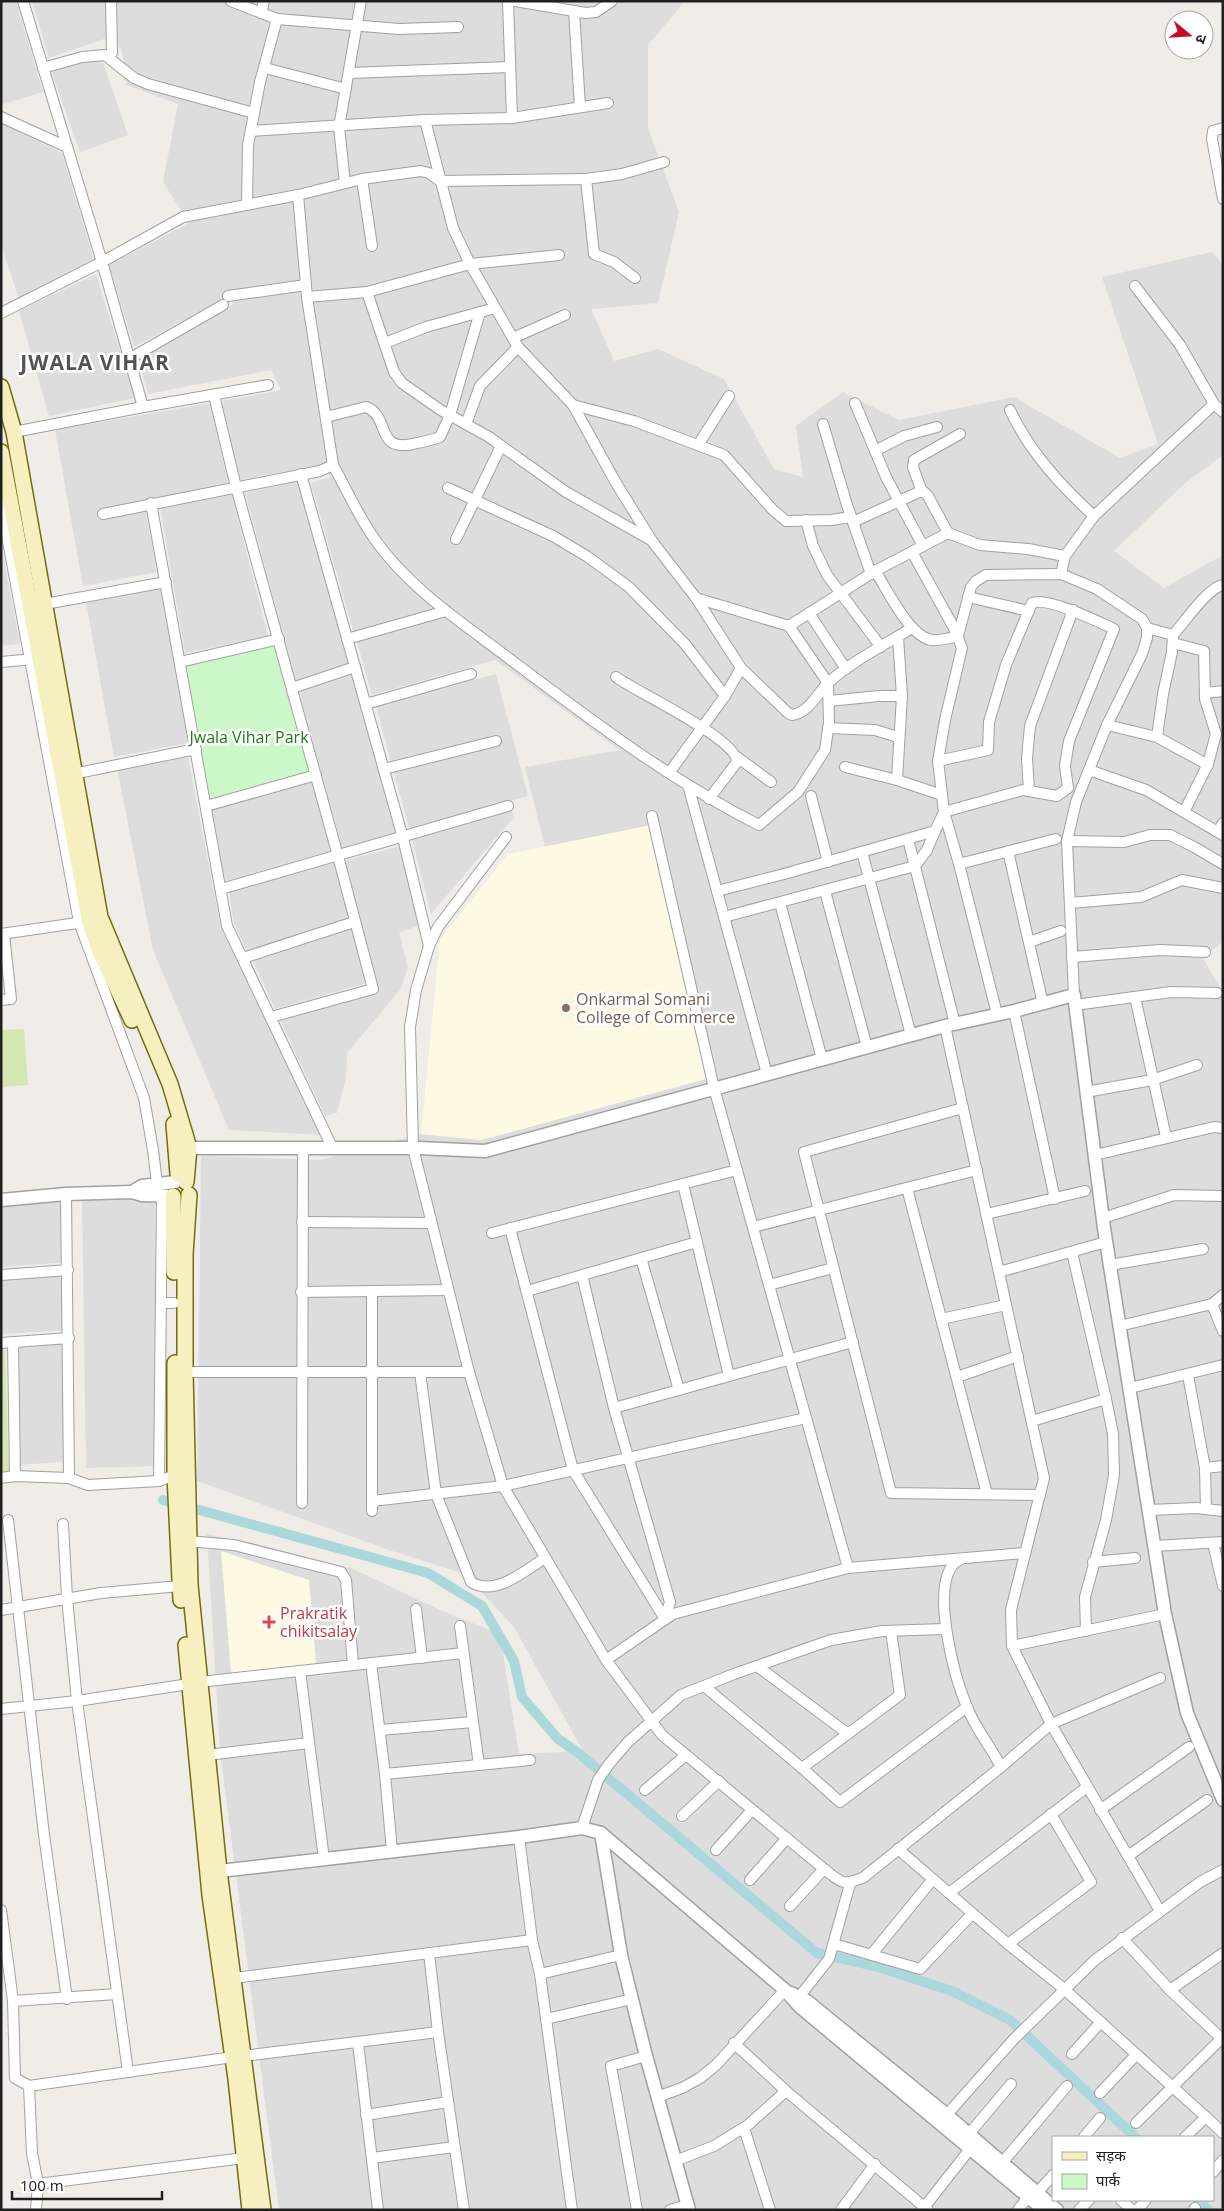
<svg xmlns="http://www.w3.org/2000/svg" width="1224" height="2211" viewBox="0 0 1224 2211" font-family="'Open Sans','Noto Sans Devanagari',sans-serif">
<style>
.residential{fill:#deddde;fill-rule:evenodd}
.education{fill:#fdf9e3}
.grass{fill:#d4e7b1}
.park{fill:#ccf7c8}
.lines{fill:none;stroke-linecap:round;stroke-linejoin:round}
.canal{stroke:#abd8db;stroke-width:10}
.minor-casing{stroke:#a1a1a1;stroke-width:12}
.tertiary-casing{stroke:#a1a1a1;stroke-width:15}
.secondary-casing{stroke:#736d0c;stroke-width:18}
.minor{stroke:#fff;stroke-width:10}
.tertiary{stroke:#fff;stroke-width:12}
.secondary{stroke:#f6f0c0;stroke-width:15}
.education-dot{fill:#8d6e63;stroke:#fff;stroke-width:2}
.health-dot{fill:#e0444e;stroke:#fff;stroke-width:2}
.labels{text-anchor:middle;stroke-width:5;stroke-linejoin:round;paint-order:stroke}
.park-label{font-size:16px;fill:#1b7a13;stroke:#fff}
.education-label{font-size:16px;fill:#785e54;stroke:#fff;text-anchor:start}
.health-label{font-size:16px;fill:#be3a42;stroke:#fff;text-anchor:start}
.district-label{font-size:21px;font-weight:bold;letter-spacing:1px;fill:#535353;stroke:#fff}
</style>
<rect width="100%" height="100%" fill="#f0ece8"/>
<g class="residential">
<path d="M1,1h15l27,91 -42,13z"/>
<path d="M32,1h653l-37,44v83l31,84 -21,91 -67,6 23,52 44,-12 66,30 50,90 29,8 -7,-51 47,-34 56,28 115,-23 106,61 38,-14 -56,-167 110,-25 11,13v190l-39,29 -70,67 50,37 59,-33v386l-20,17 20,35v1217h-944l-59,-459 -13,-217 144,34 89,42 60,24 19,120 64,-3 -69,-124 -50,-53 -78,-25 -189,-68 4,-325 119,4 101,-26 60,6 236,-64 -65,-251 -107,22 -20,-80 95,-17 -125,-90 -123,35 -15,-53 84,-27 -10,-6 -77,25 -43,-151 19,-6 -6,-13 -84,16 -18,-79 59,-11 -10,-20 -123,24 -10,-35 96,-55 -6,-8 -94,51 -25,-82 80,-42 -26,-41 15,-78 -52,-19 -4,-36 -18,-10 -55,19zM1053,2137h160v63h-160z"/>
<path d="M100,54l28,81 -48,17 -29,-81z"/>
<path d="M1,123l61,30 32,107 -75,39 -18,-55z"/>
<path d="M96,274l39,124 -86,18 -30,-105z"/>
<path d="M210,403l18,80 -84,18 13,71 -74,14 -28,-156z"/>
<path d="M298,481l52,185 -54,16 -51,-189z"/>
<path d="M232,495l36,141 -83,17 -25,-145z"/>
<path d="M1,545l19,99 -19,2z"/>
<path d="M161,589l28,154 -75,14 -28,-155z"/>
<path d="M496,674l32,122 -119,32 -33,-122z"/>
<path d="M352,675l45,157 -55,16 -43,-157z"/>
<path d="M188,757l33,171 101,207 -93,-5 -76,-180 -36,-182z"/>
<path d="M312,782l19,69 -106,30 -14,-72z"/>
<path d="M512,811l1,7 -82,96 -19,-74z"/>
<path d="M400,846l22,79 -23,7 9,36 -8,22 -53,63 -1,25 -9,35 -12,3 -45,-96 99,-29 -35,-130z"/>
<path d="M334,863l15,55 -102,33 -13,-27 -5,-32z"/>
<path d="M352,929l15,54 -92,26 -23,-50z"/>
<path d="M155,1195l1,271 -70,2 -4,-270z"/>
<path d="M69,1201l1,61 -69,5v-61z"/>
<path d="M70,1273l1,57 -70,4v-58z"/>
<path d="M71,1340v121l-50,4 -3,-122z"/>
</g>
<g class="education">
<path d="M652,825l65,251 -236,64 -60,-6 19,-195 68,-85z"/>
<path d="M221,1551l88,29 7,84 -85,9z"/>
</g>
<g class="grass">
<path d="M24,1029l4,56 -27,2v-57z"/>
<path d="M1,1348h4l4,126 -8,1z"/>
</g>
<path class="park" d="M279,639l37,136 -110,31 -26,-144z"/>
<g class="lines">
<g class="canal">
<path d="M163,1500l265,73 54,33 32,55 8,36 36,42 19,13 240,201 58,13 77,25 58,29 125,117"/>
<path d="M1198,2200l10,10"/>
</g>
<defs>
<g id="minor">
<path d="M23,1l79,261 41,145"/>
<path d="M111,1l1,52"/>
<path d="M231,1l46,18"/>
<path d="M515,1l71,12 10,-1 16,-11"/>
<path d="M574,11l6,96"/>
<path d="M261,13l3,-12"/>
<path d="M43,68l39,-11 23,-2 29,23 14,6 106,29"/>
<path d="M265,68l81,21"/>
<path d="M349,73l161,-6"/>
<path d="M1,117l66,30"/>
<path d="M512,118l96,-15"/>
<path d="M1223,128l-10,3 -1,8 11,60"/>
<path d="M251,131l174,-11"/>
<path d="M362,179l10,67"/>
<path d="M586,179l36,-5 42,-12"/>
<path d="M345,183l-6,-56 22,-126"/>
<path d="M298,195l9,102 60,-5"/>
<path d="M247,205l1,-60 12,-63 17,-63 122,10 59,-2"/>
<path d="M559,255l-89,9 -103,28 27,80 8,11 37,26 50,28 77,55 85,48"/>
<path d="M1135,286l45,59 34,59 9,8"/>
<path d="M228,296l78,-11"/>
<path d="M307,297l26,168"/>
<path d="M1,313l101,-51 81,-45 115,-22 64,-16 59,-8 8,2 11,8 146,-2 8,75 20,8 21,16"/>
<path d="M513,338l52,-23"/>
<path d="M385,343l41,-16 69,-19"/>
<path d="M129,359l94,-54"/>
<path d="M214,395l22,92 102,369 35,133 -102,28"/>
<path d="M855,403l31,74 37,69"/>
<path d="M573,405l61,16 90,34 49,55 13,11 45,-1 20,-3"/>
<path d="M1010,410c20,42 50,75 84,106"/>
<path d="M326,417l40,-10c25,9 8,45 47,37 9,-2 19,-4 27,-7l10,-22 30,-103"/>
<path d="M466,424l14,-38 38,-39"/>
<path d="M823,424l24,81 24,69"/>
<path d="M14,432l129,-25 125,-22"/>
<path d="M698,445l31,-49"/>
<path d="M875,451l29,-15 33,-9"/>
<path d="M301,474l102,364 26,108"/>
<path d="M448,488l105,48 35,21 41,30 56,57 40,52"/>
<path d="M922,492l-9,-25 1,-7 46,-26"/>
<path d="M151,503l76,423 105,221"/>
<path d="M1,504l78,418 65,176 9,52 4,33"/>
<path d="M103,514l217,-43 13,-6c14,25 26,53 43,76 35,49 88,83 135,119 80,60 159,120 248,165l39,-33 27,-42 4,-27 -1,-40 -39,-57 -93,-28 -44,-57 -36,-58 -43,-78 -55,-58 -48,-83 -17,-36 -28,-108 87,-2 -4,-117"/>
<path d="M806,520l7,26 14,29 54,72"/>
<path d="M853,522l66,-30h5l4,4 20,37"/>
<path d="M456,539l45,-93"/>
<path d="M912,552l42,76 8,20 -17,72 -7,41 6,51 15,52 38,150"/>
<path d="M875,571c13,19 33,64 56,69 9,1 18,-2 27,-4l13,-49 5,-6 10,-6 75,-1 36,15 45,30 5,9v10l-5,16 -35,71 -31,77 -9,39 7,154"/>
<path d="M1061,574l4,-18 29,-40 120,-112"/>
<path d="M968,597l61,14"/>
<path d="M696,598l45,70 47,45 4,2c17,-2 26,-23 37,-33 25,-22 55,-37 83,-54"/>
<path d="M45,604l121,-22"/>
<path d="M809,613l37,56"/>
<path d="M789,626l86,-55 73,-38 32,12 48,4 37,7"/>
<path d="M1147,628l26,7c11,-12 35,-48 50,-50"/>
<path d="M347,639l99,-28"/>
<path d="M1173,643l31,8 1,48 11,35 -8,30 -24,48"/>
<path d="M1,662l34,-3"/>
<path d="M180,662l99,-23"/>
<path d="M616,677c20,15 122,62 121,85l-28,37"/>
<path d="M292,688l63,-21"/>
<path d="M1205,693l18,-2"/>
<path d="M829,701l50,-5h23"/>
<path d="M366,704l105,-30"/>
<path d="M1107,725l50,12 51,28"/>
<path d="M828,728l47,2 23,7"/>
<path d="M1157,737l6,-43 9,-42 1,-17"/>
<path d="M737,757l34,25"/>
<path d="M845,767l52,13 45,15"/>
<path d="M384,769l112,-28"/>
<path d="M1089,770l57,20 77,45"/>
<path d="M669,773l56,-77 16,-28"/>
<path d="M68,775l128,-26"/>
<path d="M897,780l5,-84 -4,-59"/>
<path d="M688,785l79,289"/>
<path d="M1029,791l-2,-33 3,-32 43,-116"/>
<path d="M811,796l17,66"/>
<path d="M206,806l110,-31"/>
<path d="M652,816l62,272 134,480 -175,46 -67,46 -103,-174 303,-68"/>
<path d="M1218,832l5,-9"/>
<path d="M908,839l47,185"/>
<path d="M1067,841l57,1 26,-7h20l24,12 29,17"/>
<path d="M1008,851l35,153"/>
<path d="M862,852l49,183"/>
<path d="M959,864l97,-25"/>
<path d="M221,889l287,-83"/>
<path d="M717,891l67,-17 151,-43 9,-19 79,-22 34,6 11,-8 -3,-22 4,-25 45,-112c-15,-7 -68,-33 -82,-26l-26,62 -17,57 -1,28 -50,11"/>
<path d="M825,891l42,156"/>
<path d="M780,903l42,156"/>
<path d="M1070,903l71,-6 41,-17 41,8"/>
<path d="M724,917l191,-51 12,-16 8,-19"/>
<path d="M1,934l83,-12"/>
<path d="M1029,942l32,-11"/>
<path d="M1072,957l88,-7 45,2"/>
<path d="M243,958l111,-36"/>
<path d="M1135,997l31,140"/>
<path d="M1,1000l10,-1 -7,-65"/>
<path d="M1075,1005l96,-13 46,1"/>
<path d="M1014,1011l41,188"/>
<path d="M945,1026l99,452 -33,132 1,36"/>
<path d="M1086,1092l66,-12 45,-15"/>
<path d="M963,1108l-159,44 87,341 149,2"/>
<path d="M1095,1155l119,-28 9,1"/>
<path d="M907,1188l80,306"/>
<path d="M66,1194l3,284"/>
<path d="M986,1214l99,-23"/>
<path d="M1103,1218l71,-23 49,1"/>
<path d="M302,1222l129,1"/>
<path d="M753,1227l224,-57"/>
<path d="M510,1228l63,242 92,149"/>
<path d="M492,1233l245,-63"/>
<path d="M641,1258l38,132"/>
<path d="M1110,1265l93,-16"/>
<path d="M999,1272l107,-30"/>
<path d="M1,1275l67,-5"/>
<path d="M582,1275l32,133"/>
<path d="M769,1285l64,-17"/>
<path d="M527,1291l170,-49"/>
<path d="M301,1292l147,-2"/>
<path d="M161,1303h13"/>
<path d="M1212,1304l11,27"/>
<path d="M941,1319l65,-14"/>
<path d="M1119,1326l93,-22 11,-9"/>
<path d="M13,1342l2,134"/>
<path d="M1,1343l68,-5"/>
<path d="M185,1372h284l-56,-224 -3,-121 6,-37 13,-44 9,-19 68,-90"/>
<path d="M420,1372l16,122 35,88c25,15 53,-11 74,-24"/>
<path d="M1188,1375l17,93 1,41"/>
<path d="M729,1376l124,-34"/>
<path d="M957,1377l61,-21"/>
<path d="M1130,1388l93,-23"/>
<path d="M1032,1421l74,-22 -34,-147"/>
<path d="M1205,1468l18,-2"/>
<path d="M1,1478l14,-2 54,2 19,7 71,-4 16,-6"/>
<path d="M159,1481l3,-285"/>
<path d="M372,1501l131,-15 -34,-114"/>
<path d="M302,1503l1,-356"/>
<path d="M1149,1510l47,-2 27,3"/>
<path d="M372,1511v-220"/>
<path d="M8,1520l36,315 23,164"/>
<path d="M63,1524l4,74 10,103 51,371"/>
<path d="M188,1541l46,4 107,27 5,8 7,85"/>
<path d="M1213,1543l10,43"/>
<path d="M1154,1546l69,-4"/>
<path d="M961,1559c-4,2 -9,6 -11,10 -16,30 4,107 17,138 8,21 24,40 34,60"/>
<path d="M1093,1562l42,-4"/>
<path d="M848,1568l177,-15"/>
<path d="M416,1609l6,49"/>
<path d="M1,1610l100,-17 79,-7"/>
<path d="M665,1619l5,-17 -56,-194 115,-32 -46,-192"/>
<path d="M460,1626l19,139"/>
<path d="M1086,1631l-1,-34 21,-77 8,-45 -1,-41 -7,-35"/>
<path d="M606,1660l56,75 162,134c17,13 19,18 40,8l137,-110 50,-43 -39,-78 153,-32"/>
<path d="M371,1663l14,111"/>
<path d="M757,1666l90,67"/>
<path d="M300,1671l24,188"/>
<path d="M1160,1678l-109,46 109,187"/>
<path d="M200,1682l263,-29"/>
<path d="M704,1686l98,82 98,-73 -9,-64"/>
<path d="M1,1709l76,-8 112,-17"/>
<path d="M380,1730l93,-8"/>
<path d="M207,1755l102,-12"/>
<path d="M802,1768l38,34 127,-95"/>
<path d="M645,1790l41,-35"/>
<path d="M1100,1810l89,-63"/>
<path d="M682,1816l37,-35"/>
<path d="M582,1828l16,-48 11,-16 19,-22 53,-47 53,-21 97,-34 51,-9 63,-2"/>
<path d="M519,1837l13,103 8,34 32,236"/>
<path d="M898,1849l51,44 138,-106"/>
<path d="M716,1850l36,-40"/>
<path d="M392,1851l-7,-77 145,-14"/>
<path d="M1128,1856l79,-56"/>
<path d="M750,1880l37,-42"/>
<path d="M949,1893l59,51 83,-62 -40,-68"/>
<path d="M790,1906l34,-37"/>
<path d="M1,1910l12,91 2,77 14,8 3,67 6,31 -2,26"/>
<path d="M1122,1938l48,52 53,-37"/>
<path d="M834,1944l86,25 52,-55"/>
<path d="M1008,1944l56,45 142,128 -21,20"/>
<path d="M429,1953l9,79 26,178"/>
<path d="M871,1955l62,-76"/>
<path d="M540,1974l81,-19"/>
<path d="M234,1978l298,-38"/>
<path d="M1170,1990l53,50"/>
<path d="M799,1997l30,-38 21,-75"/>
<path d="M13,2001l104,-7"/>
<path d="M546,2019l86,-20"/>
<path d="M358,2043l20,167"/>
<path d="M734,2043l52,48 142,119"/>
<path d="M1072,2054l29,-32"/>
<path d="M243,2056l195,-24"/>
<path d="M29,2086l204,-29"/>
<path d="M1100,2093l36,-38"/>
<path d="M657,2097l25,-9 18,-10 16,-13 69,-75"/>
<path d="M366,2115l82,-13"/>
<path d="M1206,2117l17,16"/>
<path d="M943,2119l71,-80 81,-79 105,-78 23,-12"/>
<path d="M1136,2123l85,-84"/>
<path d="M744,2128l26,82"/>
<path d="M969,2134l42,-50"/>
<path d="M1084,2137l16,-19"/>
<path d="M372,2158l82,-11"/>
<path d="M675,2161l39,-15 34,-21 38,-34"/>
<path d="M1002,2163l65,-77"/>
<path d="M1213,2172l10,-12"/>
<path d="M38,2184l206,-26"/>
<path d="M1037,2193l16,-18"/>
<path d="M1121,2200l11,10"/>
<path d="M637,2210l-26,-144 35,-10"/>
<path d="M670,2210l17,-5"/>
<path d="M841,2210l34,-46"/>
<path d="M922,2210l48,-61"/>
<path d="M1018,2210l10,-13"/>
<path d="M1079,2210l10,-10"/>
<path d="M1137,2210l9,-10"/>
<path d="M1194,2210l1,-2"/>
</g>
<g id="tertiary">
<path d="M189,1148h230l66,3 460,-125 69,-15 60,-16 30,233 61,386 22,99 36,87"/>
<path d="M132,1192l10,-6 33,-4"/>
<path d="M1,1200l65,-6 66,-2 10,3 31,1"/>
<path d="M601,1833l20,122 24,97 44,158"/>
<path d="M211,1872l308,-35 63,-9 19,5 184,157 15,17 244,203"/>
<path d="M791,1993l16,8 140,114 110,95"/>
</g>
<g id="secondary">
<path d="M1,387l13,45 86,485 70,167 19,64 -3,34"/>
<path d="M1,452l89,471 9,26 33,71"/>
<path d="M174,1124l4,50"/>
<path d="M189,1195l-4,59v118l5,213 29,286 44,339"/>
<path d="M173,1196l1,76"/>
<path d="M175,1363v112l6,125"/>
<path d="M186,1645l24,250 26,184 14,131"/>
</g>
</defs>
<use href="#minor" class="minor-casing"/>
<use href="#tertiary" class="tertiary-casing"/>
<use href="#secondary" class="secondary-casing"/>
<use href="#minor" class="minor"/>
<use href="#tertiary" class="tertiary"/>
<use href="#secondary" class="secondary"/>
</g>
<circle class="education-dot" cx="566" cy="1008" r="5"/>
<path class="health-dot" d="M266.5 1614.5h5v5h5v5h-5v5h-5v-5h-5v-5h5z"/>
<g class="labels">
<g class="park-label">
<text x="249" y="743">Jwala Vihar Park</text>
</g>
<g class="education-label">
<text x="576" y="1005">Onkarmal Somani<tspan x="576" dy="18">College of Commerce</tspan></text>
</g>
<g class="health-label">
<text x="280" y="1619">Prakratik<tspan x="280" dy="18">chikitsalay</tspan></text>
</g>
<g class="district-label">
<text x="95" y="370">JWALA VIHAR</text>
</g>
</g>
<rect width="1224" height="2211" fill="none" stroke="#202020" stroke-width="5"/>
<rect x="1052" y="2136" width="162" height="65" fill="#ffffff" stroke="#a6a6a6"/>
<rect x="1062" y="2152" width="25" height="8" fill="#f6f0c0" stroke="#a6a6a6"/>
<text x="1096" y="2161" font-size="15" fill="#202020">सड़क</text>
<rect x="1062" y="2174" width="25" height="15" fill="#ccf7c8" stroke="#a6a6a6"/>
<text x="1096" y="2186" font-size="15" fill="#202020">पार्क</text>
<g transform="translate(1189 35) rotate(108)"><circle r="24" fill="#ffffff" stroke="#a6a6a6"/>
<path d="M0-4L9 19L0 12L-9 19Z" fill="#c40c2b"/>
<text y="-8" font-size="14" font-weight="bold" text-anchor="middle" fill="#202020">उ</text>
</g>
<path d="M12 2191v8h150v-8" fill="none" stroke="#202020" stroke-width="2.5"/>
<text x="20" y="2191" font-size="15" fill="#202020" stroke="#ffffff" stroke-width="4" paint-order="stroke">100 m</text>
</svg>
